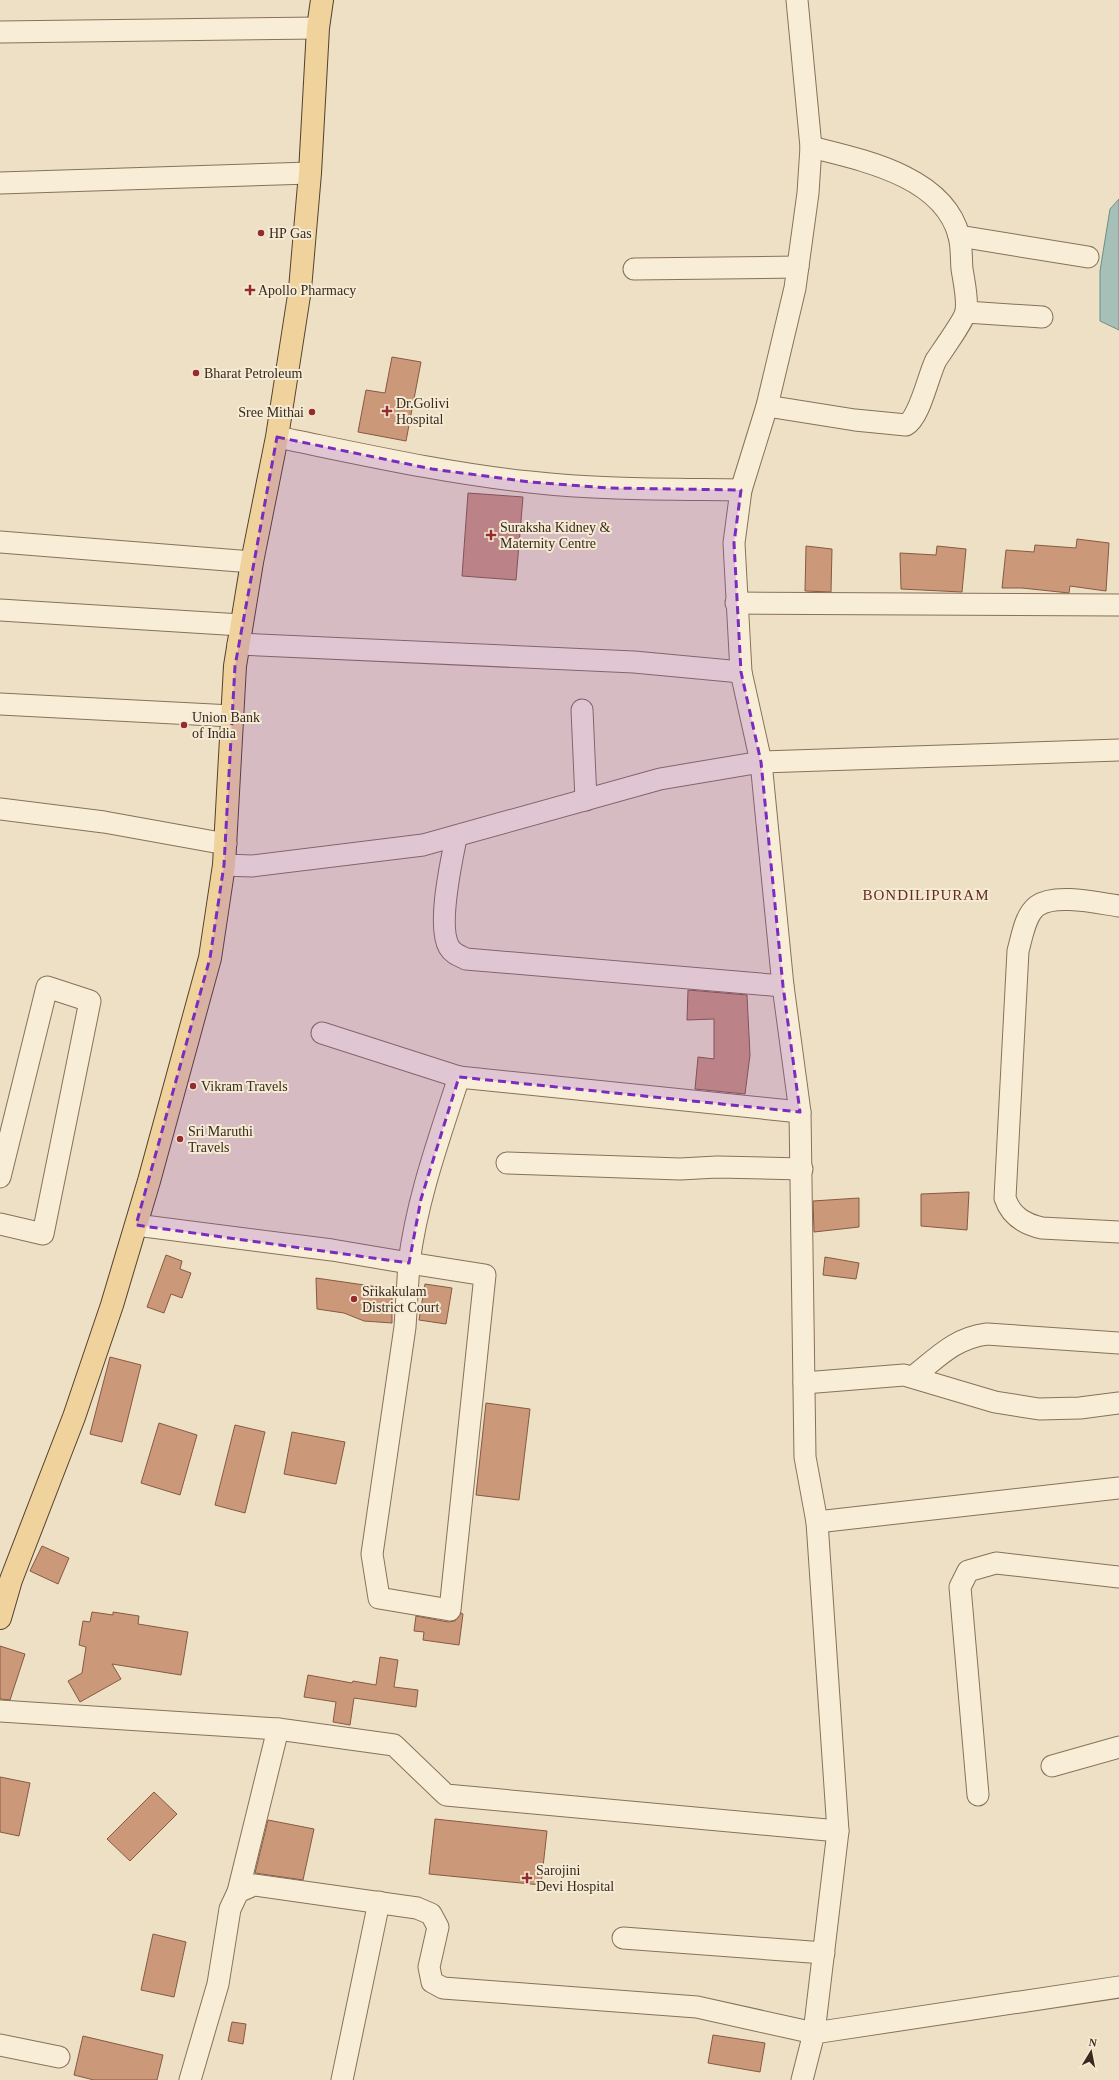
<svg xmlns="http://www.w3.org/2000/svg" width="1119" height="2080" viewBox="0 0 1119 2080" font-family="'Times New Roman',serif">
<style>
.water{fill:#a6c0b8;stroke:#6d8f85}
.building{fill:#cb997a;stroke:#865a41}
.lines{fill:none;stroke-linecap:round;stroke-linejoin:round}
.minor-casing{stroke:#88715a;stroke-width:23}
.major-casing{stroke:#55402f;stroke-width:24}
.minor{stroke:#f8edd7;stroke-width:21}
.major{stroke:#f0d39c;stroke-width:22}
.marked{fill:#7b2cbf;fill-opacity:0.2;stroke:#7b2cbf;stroke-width:3;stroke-dasharray:8 5;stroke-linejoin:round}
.poi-dot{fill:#962b2f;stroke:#f5ead3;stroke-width:1.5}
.labels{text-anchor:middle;stroke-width:4;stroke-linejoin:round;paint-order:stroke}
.poi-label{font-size:14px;fill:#382a1e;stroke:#f5ead3;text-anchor:start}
.neighbourhood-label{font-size:15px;letter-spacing:1px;fill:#642b1e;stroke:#f5ead3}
</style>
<rect width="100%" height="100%" fill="#ede0c4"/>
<path class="water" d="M1119,199v131l-19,-9v-50l10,-62z"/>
<g class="building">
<path d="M392,357l29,5 -15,79 -48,-9 8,-42 19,3z"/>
<path d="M468,493l55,4 -7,83 -54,-4z"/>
<path d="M1077,539l32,4 -3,48 -36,-5 -1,7 -47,-5h-20l4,-38 28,2 1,-7 41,3z"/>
<path d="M806,546l26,3 -1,43 -26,-1z"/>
<path d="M937,546l29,3 -4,43 -61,-3 -1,-36 36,2z"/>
<path d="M688,990l59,5 3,60 -5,39 -50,-5 3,-32 16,2v-40l-27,1z"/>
<path d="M969,1192l-2,38 -46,-4v-32z"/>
<path d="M859,1198v29l-45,5 -1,-31z"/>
<path d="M166,1255l16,6 -2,8 11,4 -9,25 -11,-4 -7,19 -17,-6z"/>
<path d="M825,1257l34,6 -3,16 -33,-4z"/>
<path d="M316,1278l76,11v34l-28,-2 -20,-8 -27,-4z"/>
<path d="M425,1284l27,4 -6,36 -27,-4z"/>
<path d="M110,1357l31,8 -19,77 -32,-8z"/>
<path d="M486,1403l44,6 -11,91 -43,-5z"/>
<path d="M159,1423l38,12 -17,60 -39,-12z"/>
<path d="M235,1425l30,7 -20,81 -30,-8z"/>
<path d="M292,1432l53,10 -9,42 -52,-10z"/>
<path d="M42,1546l27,12 -11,26 -28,-13z"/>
<path d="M92,1612l21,3v-3l26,4 -1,8 50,8 -7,43 -69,-11 9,15 -41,23 -12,-21 14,-8 4,-26 -7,-2 4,-24 7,1z"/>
<path d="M461,1613l2,1 -4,31 -36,-5 1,-8 -10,-1 2,-15 32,6 7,-1z"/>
<path d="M0,1646l25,8 -15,46 -10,-1z"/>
<path d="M380,1657l18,3 -4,27 24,3 -2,17 -62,-9 -4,27 -17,-3 3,-20 -32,-5 4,-22 44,8 1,-2 23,4z"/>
<path d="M0,1777l30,6 -11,53 -19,-4z"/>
<path d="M154,1792l23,22 -47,47 -23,-22z"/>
<path d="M435,1819l112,12 -6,54 -112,-11z"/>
<path d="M268,1820l46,9 -11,51 -48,-7z"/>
<path d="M153,1934l33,8 -12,55 -33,-7z"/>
<path d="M232,2022l14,2 -3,20 -15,-3z"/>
<path d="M713,2035l52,8 -5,29 -52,-9z"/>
<path d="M83,2036l80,19 -6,25h-63l-20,-5z"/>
</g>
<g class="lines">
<defs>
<g id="minor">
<path d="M797,0l14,147 -3,46 -13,95 -28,118 -26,84 -7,53 7,129 20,90 22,224 17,126 5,345 12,65 21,309 -24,202 -12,47"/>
<path d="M0,32l318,-4"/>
<path d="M0,183l310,-10"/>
<path d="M959,236l129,21"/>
<path d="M634,269l164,-2"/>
<path d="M966,312l76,5"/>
<path d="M767,406l88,14 51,5c14,-8 22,-49 30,-65 6,-9 29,-41 30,-49 2,-12 -2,-29 -4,-42 -1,-10 0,-22 -3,-33 -15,-60 -97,-76 -148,-89"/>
<path d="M277,437c84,17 167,36 253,45 70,8 140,7 211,8"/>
<path d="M0,542l252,20"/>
<path d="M736,603l383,2"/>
<path d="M0,610l241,15"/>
<path d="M238,644l396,18 107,10"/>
<path d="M0,704l232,12"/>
<path d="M582,710l4,90"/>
<path d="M0,809l104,13 122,22"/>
<path d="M456,838c-5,25 -19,88 -7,109 4,7 11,9 17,12l317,27"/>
<path d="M224,865l28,1 171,-21 237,-66 101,-17 358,-12"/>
<path d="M1119,906c-21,-3 -64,-13 -82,0 -12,9 -15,31 -19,45l-13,247c6,18 19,26 37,30l77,4"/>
<path d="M322,1033l137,44"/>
<path d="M507,1163l173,6 37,-2 85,2"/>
<path d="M0,1177l47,-190 43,14 -47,233 -43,-10"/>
<path d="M136,1225l196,25 77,13c8,-64 30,-124 50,-186l341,35"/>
<path d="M409,1263l76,12 -35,335 -71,-12 -7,-44 33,-227z"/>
<path d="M914,1376c24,-19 41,-38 73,-42l132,9"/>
<path d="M804,1383l100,-8 91,27 44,7 41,-1 39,-5"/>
<path d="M817,1522l302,-34"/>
<path d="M0,1711l278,18 116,16 52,50 392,36"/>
<path d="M1052,1766l67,-19"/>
<path d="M978,1795l-18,-208 8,-16 28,-8 123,14"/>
<path d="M238,1892l40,-163"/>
<path d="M623,1938l201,15"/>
<path d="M0,2045l59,12"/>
<path d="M190,2080l28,-96 12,-75 8,-17 16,-7 163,23 14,6 7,13 -9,40 3,15 11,6 254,19 117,26 305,-46"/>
<path d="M342,2080l37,-178"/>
</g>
<path id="major" d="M0,1618l11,-38 63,-163 38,-112 37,-124 61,-223 14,-93 11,-199 17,-104 25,-125 23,-148 10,-116 8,-145 4,-28"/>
</defs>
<use href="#minor" class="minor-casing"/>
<use href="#major" class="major-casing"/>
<use href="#minor" class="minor"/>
<use href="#major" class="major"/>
</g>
<path class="marked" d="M277,437l155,32 98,13 78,6 133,2 -7,53 7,129 20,90 22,224 17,126 -341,-35 -38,122 -12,64 -273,-38 74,-267 14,-93 11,-199z"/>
<g class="poi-dot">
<circle cx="261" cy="233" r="4"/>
<path d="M248 284h4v4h4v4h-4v4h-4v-4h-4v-4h4z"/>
<circle cx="196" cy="373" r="4"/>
<path d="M385 405h4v4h4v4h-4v4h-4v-4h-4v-4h4z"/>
<circle cx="312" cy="412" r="4"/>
<path d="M489 529h4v4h4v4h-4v4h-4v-4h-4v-4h4z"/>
<circle cx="184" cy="725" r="4"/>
<circle cx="193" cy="1086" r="4"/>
<circle cx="180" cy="1139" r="4"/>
<circle cx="354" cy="1299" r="4"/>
<path d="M525 1872h4v4h4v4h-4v4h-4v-4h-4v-4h4z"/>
</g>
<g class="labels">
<g class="poi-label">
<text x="269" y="238">HP Gas</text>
<text x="258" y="295">Apollo Pharmacy</text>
<text x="204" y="378">Bharat Petroleum</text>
<text x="396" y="408">Dr.Golivi<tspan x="396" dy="16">Hospital</tspan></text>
<text x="304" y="417" text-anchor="end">Sree Mithai</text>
<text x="500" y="532">Suraksha Kidney &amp;<tspan x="500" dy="16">Maternity Centre</tspan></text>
<text x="192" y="722">Union Bank<tspan x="192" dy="16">of India</tspan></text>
<text x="201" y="1091">Vikram Travels</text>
<text x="188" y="1136">Sri Maruthi<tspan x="188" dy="16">Travels</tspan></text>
<text x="362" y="1296">Srikakulam<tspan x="362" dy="16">District Court</tspan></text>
<text x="536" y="1875">Sarojini<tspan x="536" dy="16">Devi Hospital</tspan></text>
</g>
<g class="neighbourhood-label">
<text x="926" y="900">BONDILIPURAM</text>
</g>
</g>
<g transform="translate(1091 2052) rotate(10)" stroke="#f5ead3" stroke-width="3" paint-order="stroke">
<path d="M0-3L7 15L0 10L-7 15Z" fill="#382a1e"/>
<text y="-6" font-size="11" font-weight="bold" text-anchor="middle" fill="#382a1e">N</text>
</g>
</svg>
